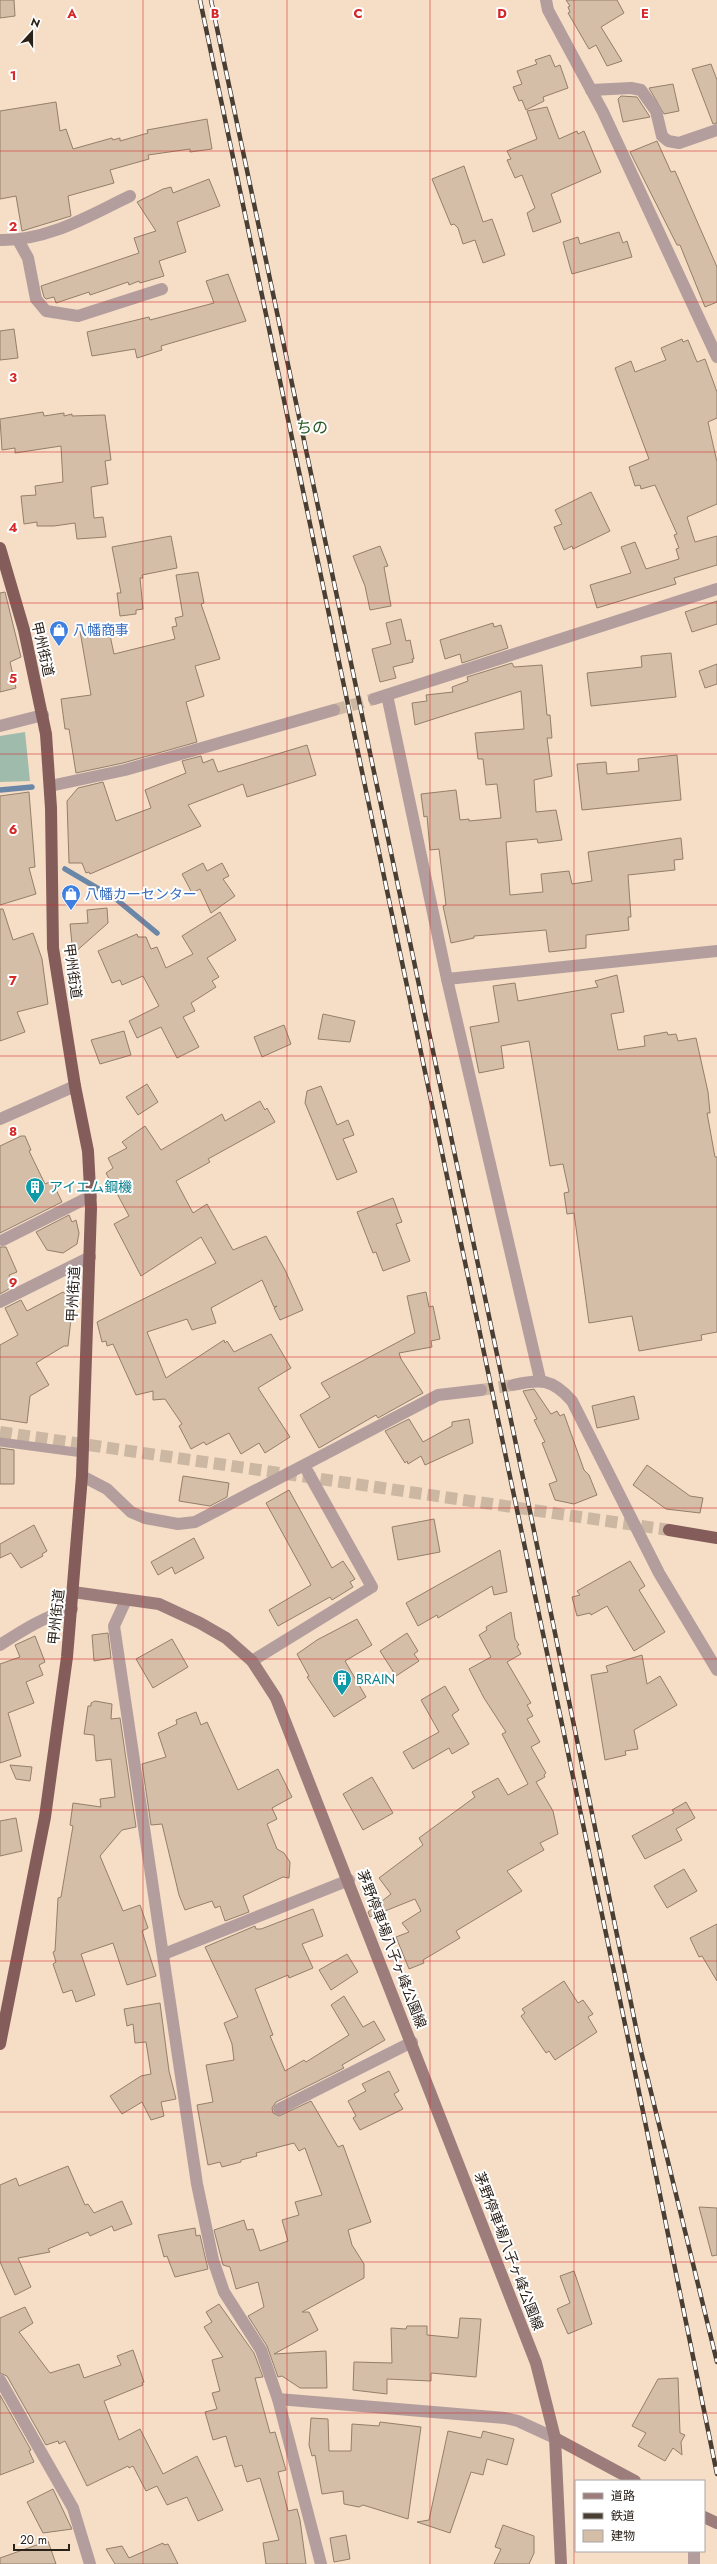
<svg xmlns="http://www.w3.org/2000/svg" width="717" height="2564" viewBox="0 0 717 2564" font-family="Jost,'Noto Sans JP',sans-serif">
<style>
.green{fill:#9ebbac}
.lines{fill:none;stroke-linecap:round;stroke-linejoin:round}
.stream{stroke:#6b87a7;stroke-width:5.5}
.building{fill:#d4bea7;stroke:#947f6a}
.minor-tunnel{stroke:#ccb7a3;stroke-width:12;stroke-dasharray:12 6;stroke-linecap:butt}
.trunk-tunnel{stroke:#ccb7a3;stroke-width:12;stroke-dasharray:12 6;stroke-linecap:butt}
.service{stroke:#b49e9d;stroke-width:9}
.minor{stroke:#b49e9d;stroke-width:12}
.tertiary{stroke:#b49e9d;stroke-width:12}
.secondary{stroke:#9d7d7b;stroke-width:12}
.trunk{stroke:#845c5a;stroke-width:12}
.rail-casing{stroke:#493e33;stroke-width:4.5}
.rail{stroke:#fff;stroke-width:3;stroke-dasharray:9;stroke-linecap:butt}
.grid{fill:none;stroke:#d62828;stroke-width:1;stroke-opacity:0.55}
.labels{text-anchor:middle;stroke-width:4;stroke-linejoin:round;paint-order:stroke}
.shop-label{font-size:14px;fill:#366cbe;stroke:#fff;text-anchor:start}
.street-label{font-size:14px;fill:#2a2119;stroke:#fff}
.culture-label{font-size:14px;fill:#0d838f;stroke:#fff;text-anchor:start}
.quarter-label{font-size:16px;fill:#275720;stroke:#fff}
.grid-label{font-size:13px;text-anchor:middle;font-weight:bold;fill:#d62828;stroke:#fff;stroke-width:4;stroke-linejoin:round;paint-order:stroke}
</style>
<rect width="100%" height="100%" fill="#f5ddc6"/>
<path class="green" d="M25,732l5,49 -30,1v-46z"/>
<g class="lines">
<g class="stream">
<path d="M0,790l32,-3"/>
<path d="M65,869l51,30 41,34"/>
</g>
</g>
<g class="building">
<path d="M0,0h14l1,16 -15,2z"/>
<path d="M566,0h51l7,13 -23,14 21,34 -15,5 -11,-21 -7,4 -21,-36 2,-1 -2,-5 2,-1z"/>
<path d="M550,55l5,12 5,-2 8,23 -25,9 1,4 -18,9 -4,-10 -3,1 -6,-14 9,-3 -5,-13 20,-7 -2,-4z"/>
<path d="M711,64l6,16v43l-4,1 -21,-55z"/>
<path d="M673,84l6,27 -15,3 -15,-26z"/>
<path d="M621,96l16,1 13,20 -27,5 -5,-23z"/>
<path d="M56,102l4,29 6,-2 7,20 39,-11 1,2 7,-2v3l28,-8 -1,-3 60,-11 5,30 -22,3v-3l-42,6 1,4 -39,11 4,13 -46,13 3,20 -49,15 -6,-35 -16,3v-88z"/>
<path d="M547,107l12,32 18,-8 1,3 6,-3 17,41 -50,22 10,28 -28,10 -6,-19 8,-5 -13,-33 -7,3 -8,-18 4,-1 -4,-8 30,-12 -10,-28z"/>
<path d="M657,141l14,31 4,-1 42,96v35l-12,5 -25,-62h-3l-47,-93z"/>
<path d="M464,166l19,56 9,-3 13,36 -22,8 -8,-23 -12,4 -5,-16 -4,-4 -3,1 -19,-46z"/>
<path d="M209,179l11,27 -43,16 9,30 -27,9 5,15 -24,7 -1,-2 -10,4 -1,-3 -38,13 -1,-3 -33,11 -2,-6 -8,2 -2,-2 -3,-11 98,-33 -5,-15 22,-7 -19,-29 26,-13 8,-2 2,6z"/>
<path d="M619,232l4,11 4,-2 5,16 -60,17 -9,-32 15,-5 2,7z"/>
<path d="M228,274l18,47 -85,25 1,4 -25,8 -2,-9 -43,7 -5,-24 62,-15 1,3 64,-17 -8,-22z"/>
<path d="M14,329l4,29 -18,2v-29z"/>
<path d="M682,339l1,3 5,-2 9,22 8,-3 12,33v26l-9,4 9,40v42l-30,13 8,25 22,-6v29l-43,13 2,6 -79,24 -7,-23 41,-12 -10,-26 14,-5 11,27 33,-10 -3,-10 3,-1 -5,-13 3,-1 -22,-49 -14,4 -1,-4 -5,1 -6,-19 20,-8 -34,-91 16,-7 4,11 31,-12 -5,-12z"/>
<path d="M43,412l1,4 20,-3v3l8,-2v2l33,-1 6,45 -6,1 3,23 -17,3 3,31 9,-1 3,20 -29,2 -2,-16 -21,3h-17v-4l-13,2 -3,-28 15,-1 -1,-9 28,-4 -2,-36 -46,7v-5l-13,2 -2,-31z"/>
<path d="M591,492l19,39 -37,18 -1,-3 -8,4 -10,-23 8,-3 -7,-14z"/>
<path d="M171,536l6,32 -35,7 1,3h-3l3,31 -7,1v4l-16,2 -3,-23h4l-9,-46z"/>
<path d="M380,546l8,20 -4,1 7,39 -21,4 -5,-24 -12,-30z"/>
<path d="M198,572l6,31 -3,1 19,55 -25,7 9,30 -18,6 11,40 -74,21 -47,10 -7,-44h-4l-4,-30 30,-4 -11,-64 28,-5 6,28 61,-15 -3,-12 5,-1 -2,-8 8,-2 -7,-41z"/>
<path d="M5,592l16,65 -11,5 6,26 -16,4v-99z"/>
<path d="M717,601v23l-25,8 -7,-20z"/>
<path d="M401,619l5,22 4,-1 4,19h-2l1,3 -20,5 3,11 -16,4 -8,-33 19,-5 -5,-21z"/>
<path d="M493,623l1,4 7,-2 7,23 -46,15 -2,-9 -15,5 -5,-19z"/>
<path d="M671,653l5,44 -85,9 -4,-33 55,-6 -1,-11z"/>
<path d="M512,663l2,4 28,-2 5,50h3l2,23h-5l5,38 -18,4 2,32 20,-2 6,30 -24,3 -1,-4 -31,3 4,53 33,-3 -2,-18 28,-3 3,13 20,-3 -4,-29 93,-14 2,21 -9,1 1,10 -47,5 3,42h-3l1,13 -43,5v13l-37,4 -3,-22 -72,6v2l-23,5 -8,-37 3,-1 -7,-56 -9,1 -3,-34 -3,1 -3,-23 35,-4 4,30 9,-1v2l32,-3 -4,-34 -11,1 -3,-26h-5l-3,-26 49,-4 -3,-38 -106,34 -3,-22 15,-2 -1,-6 27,-3 -1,-5 16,-6 -1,-4z"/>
<path d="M717,664v20l-12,4 -6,-17z"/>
<path d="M307,745l9,30 -69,22 -4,-13 -55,21 13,21 -111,48 -1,-2 -3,1 -4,-10h-13l-2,-62 11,-13 25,-6 13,39 35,-13 -6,-18 41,-17 -4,-12 19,-5 2,7 10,-4 5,13z"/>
<path d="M677,755l4,45 -99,10 -5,-46 29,-2 1,12 32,-3 -1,-12z"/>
<path d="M29,792l6,75 -6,1 7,26 -36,11v-109z"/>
<path d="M203,863l4,8 15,-8 7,13 -6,3 12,17 -24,17 -11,-24 -8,4 -10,-19z"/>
<path d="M107,908l1,15 -35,31 -3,-30 18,-1 -1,-13z"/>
<path d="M0,909h3l10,31 20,-7 9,26 6,45 -31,8 8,20 -25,9z"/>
<path d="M220,912l16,28 -29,18 12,19 -7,4 4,6 -25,16 4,8 -12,6 16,30 -22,11 -16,-31 -24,11 -8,-17 30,-15 -16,-30 -21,9 -2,-5 -8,3 -14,-32 39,-17 1,3h8l5,12 6,-2 9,21 27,-14 -11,-18z"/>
<path d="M617,975l7,37 -13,2 7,36 27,-4 -1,-10 23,-4 1,3 8,-1 2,7 18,-3 12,54 2,21h-3l8,44h2v175l-16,3 1,5 -63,11 -7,-35 -43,7 -15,-110 -7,1 -3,-21 5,-1 -6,-28 -13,2 -21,-125 -28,5 3,22 -25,5 -9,-46 29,-5 -6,-36 22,-3 3,18 80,-14 -3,-6z"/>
<path d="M323,1014l32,7 -5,21 -32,-3z"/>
<path d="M284,1025l7,19 -29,13 -8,-20z"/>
<path d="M124,1031l7,24 -31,9 -9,-24z"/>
<path d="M147,1084l11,18 -20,13 -12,-18z"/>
<path d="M321,1086l16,39 11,-5 6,15 -11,4 14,33 -20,8 -32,-77 2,-12z"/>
<path d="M260,1101l5,9 2,-2 8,14 -67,37 2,3 -34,19 17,32 14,-9 26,46 33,-14 19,34 18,40 -23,10 -6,-12 3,-2 -3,1 -12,-27 -51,28 5,15 -24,7 -5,-11 -40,13 19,46 58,-38 1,3 2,-2 7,11 37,-18 20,34 -33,20 32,49 -25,16 -6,-10 -18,11 -12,-21 -23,12 -2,-3 -13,7 -12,-23 3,-2 -17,-25 -12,1v-9l-17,4 -23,-51 -6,2 -1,-5 -4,1 -5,-20 119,-59 -15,-26 -60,39 -27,-52 15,-8 -23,-43 7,-5 -5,-10 19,-10 -5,-6 23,-16 16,24 61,-36 3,7z"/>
<path d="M21,1136h4l6,14 -2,1 16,33 7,-3 10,21 -62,31v-87z"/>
<path d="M393,1198l9,24 -6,2 14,37 -27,10 -7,-19 -3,1 -16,-41z"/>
<path d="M69,1215l3,7 4,-2 3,13 -2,11 -14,9 -16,-3 -11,-18z"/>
<path d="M0,1247h6l11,25 -8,3 5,11 -14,8z"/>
<path d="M63,1292l10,8 -5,46h-4l-28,17 13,22 -19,11 -3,27 -27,-4v-74l18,-10 -13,-27 16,-8 6,11z"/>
<path d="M426,1292l3,15 4,-1 7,33 -9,2 1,6 -33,6 2,6 22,34 -45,25 -2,-3 -57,33 -19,-33 30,-18 -9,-14 94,-50 -8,-37z"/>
<path d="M534,1389l17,25 6,-3 3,5 4,-2 20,56 5,5 8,20 -23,9 -19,-4 -6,-16 8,-3 -15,-38 3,-1 -11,-22 3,-1 -14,-28z"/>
<path d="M634,1396l5,23 -42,9 -5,-22z"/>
<path d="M409,1419l14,23 29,-16v-4l17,-3 4,24 -48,22 -4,-9 -13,8 -1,-3 -2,2 -20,-32z"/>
<path d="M0,1448l14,2v34h-14z"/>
<path d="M647,1465l43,31 13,2 -3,15 -34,-4 -33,-24z"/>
<path d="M183,1476l46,7 -2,14 -17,9 -31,-5z"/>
<path d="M289,1490l43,78 11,-7 12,18 -5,3 3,5 -21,13 -2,-3 -52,29 -9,-16 42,-25 -45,-82z"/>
<path d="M434,1519l6,33 -42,8 -6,-33z"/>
<path d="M34,1525l13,26 -5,3 1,2 -22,12 -10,-15 -11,5v-14z"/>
<path d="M194,1538l10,20 -29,16 -3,-7 -14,8 -7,-13z"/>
<path d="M500,1550l7,42 -13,3 -2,-9 -54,32 -1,-3 -19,11 -12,-23z"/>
<path d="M630,1561l15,25 -6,4 26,42 -31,19 -27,-45 -16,9 -1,-2 -13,3 -5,-19 8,-2 -3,-4z"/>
<path d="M511,1612l4,27 4,6 -2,1 4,8 -14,8 24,41 -4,2 6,11 -6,3 13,23 -9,5 15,26 -2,2 1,2 -9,5 17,29 5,23 -18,9 4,7 -37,21 15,20 -66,40 4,7 -37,22 1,3 -15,6 -13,-32 13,-5 -7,-9 19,-12 -6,-12 -45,18 -2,-5 23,-18 -12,-16 44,-33 -4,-7 56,-41 -3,-5 26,-14 10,17 20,-11 -26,-50 4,-2 -22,-34 -15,-29 22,-12 -12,-22 8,-5 -1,-3z"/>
<path d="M357,1619l15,26 -27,16 21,36 -32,20 -27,-40 2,-1 -12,-22 20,-14z"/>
<path d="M108,1633l3,25 -17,3 -2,-26z"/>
<path d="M407,1633l11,18 -4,3 5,7 -23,15 -16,-25z"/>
<path d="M35,1636l10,26 -6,3 4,10 -17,7 8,21 -26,10 13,43 -21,7v-99l20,-7 -5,-12z"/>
<path d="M172,1639l16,28 -35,21 -17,-29z"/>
<path d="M642,1655l5,29 13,-8 17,29 -43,25 4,19 -13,2 1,4 -21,5 -14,-85 17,-3 -2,-6z"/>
<path d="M445,1686l14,24 -7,5 17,29 -17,10 -3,-6 -36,21 -10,-17 36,-20 -18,-32z"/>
<path d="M95,1701l17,3 -1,15 9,-1 16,109 -14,3 -22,26 23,55 17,-6 8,23 -6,3 14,45 -29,9 -14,-42 -32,11 14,41 -19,7 -4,-12 -9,3 -10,-29 3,-2 -3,-10 2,-1 3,-53 3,-1 12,-71 -3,-1 3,-22 28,4 -1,-8 15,-2 -4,-38 -15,2 -2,-26 -10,-1 4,-28h3v-3z"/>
<path d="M196,1712l5,13 6,-3 31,68 40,-21 14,28 -20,11 5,11 -10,5 10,25 7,4 6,9 -1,16 -6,-1 -40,19 6,16 -24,9 -5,-15 -5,2 -3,-7 -27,9 -6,-15 -17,-71 -11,1 -9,-61 24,-7 -8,-24 19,-9 -1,-4z"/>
<path d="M10,1765l22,2 -2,14 -14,-2z"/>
<path d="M372,1777l21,36 -30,17 -20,-36z"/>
<path d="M686,1802l9,16 -19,11 6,11 -37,19 -13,-23 42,-23 -2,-3z"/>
<path d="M16,1818l6,33 -22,5v-35z"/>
<path d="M684,1869l13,22 -30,17 -13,-22z"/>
<path d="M313,1909l10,27 -21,8 11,24 -24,10 -1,-3 -33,14 18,46 -3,1 15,35 19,-11 2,2 43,-27 -18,-30 13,-9 19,31 11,-6 11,19 -43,25 2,3 -68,34 -4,6 1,5 6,3 32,-15 27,46 5,-2 28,77 -23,8 4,15 12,19v14l-62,34h7l9,18 -44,24 52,-3 1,37h-27l-18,-12 -4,1 -11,-31 -19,-30 16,-9 -6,-25 -22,7 -6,-22 -7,-2 -9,-35 30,-10 3,10 6,-1 7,22 28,-10 -6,-21 17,-5 -4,-13 27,-7 -17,-47 -6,3 -5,-8 -38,10 1,3 -16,4v2l-19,5 -2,-5 -12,3 -11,-60 16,-3 -7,-37 28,-5 -2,-16 -8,-21 14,-6 -33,-70 50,-21 1,3h5z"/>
<path d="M717,1924v57l-15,-25 -3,1 -9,-19z"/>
<path d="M347,1954l11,18 -27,18 -12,-20z"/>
<path d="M564,1981l14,22 5,-3 10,14 -5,3 9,15 -42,28 -6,-9 -3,2 -25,-37 4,-3 -3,-4z"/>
<path d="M160,2003l9,68 7,28 -15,3 3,14 -13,4 -9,-18 -20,12 -12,-18 31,-20 10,-2 -5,-32 -11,1 -2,-19 -6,2 -3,-17z"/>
<path d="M389,2071l10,20 -5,3 9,15 -43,21 -7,-12 3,-2 -8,-15 18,-10 -4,-7z"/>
<path d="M68,2166l17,39 3,-1 6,9 28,-12 10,23 -18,7 -2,-5 -22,10 -2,-4 -40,17 2,3 -32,6 13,29 -16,8 -15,-33v-77l16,-7 3,8z"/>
<path d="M699,2207l18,1v47l-5,1z"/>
<path d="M195,2228l1,8 4,-1 8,34 -33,8 -8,-21 -3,1 -6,-22z"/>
<path d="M574,2271l18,53 -24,10 -11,-25 13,-6 -10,-27z"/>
<path d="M219,2304l35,49 9,24 -8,1 15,55 5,-1 11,38 -8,2 10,39 9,-2 3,11 6,44h-40l-3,-21 16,-3 -19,-62 -13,4 -5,-17 -7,2 -9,-31 -13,4 -8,-28 12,-3 -5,-16 8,-2 -8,-31 11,-3 -19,-30 8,-5 -6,-10z"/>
<path d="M25,2307l8,16 -14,9 31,41 29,-9 5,14 37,-13 -4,-9 16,-6 11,32 -2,1 1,2 -39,16 15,39 21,-11 23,45 34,-18 26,54 -25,11 -11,-24 -20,8 -10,-19 -11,5 -13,-25 -4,2 -1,-2 -41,20 -22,-45 -6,3 -1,-3 -12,4 -39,-69 -7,-3v-55z"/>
<path d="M460,2318l21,1 -5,58 -45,-4v8l-44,-2v15l-34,-4 1,-28 38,1 -1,-35 15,1 1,-3h20v9l31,3z"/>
<path d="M678,2378l2,55 5,2 -4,7 1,13 -9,-7 -8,13 -27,-15 8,-13 -14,-7 26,-47z"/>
<path d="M0,2395l31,55 -2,1 5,11 -34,13z"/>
<path d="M311,2418l17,1 1,32h22l1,-27 27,2 1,-4 41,5 -13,92 -45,-14 -4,2 -15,-3 -1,-13 -21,3 -7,-39 -3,1 -3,-11z"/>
<path d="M448,2431l33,7 2,-7 31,8 -7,26 -20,-6 -4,16 -12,-3 -21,61 -33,-11 12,-2z"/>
<path d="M53,2489l19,40 -29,4 -16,-31z"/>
<path d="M503,2525l31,11v17l-5,11h-35l7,-15 -6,-2z"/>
<path d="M346,2535l4,24 -16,3 -4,-24z"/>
<path d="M48,2541l8,23h-56v-6z"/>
<path d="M163,2543l1,2 4,-1 10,20h-63l-9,-15 16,-3 7,12z"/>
</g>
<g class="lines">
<g class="minor-tunnel">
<path d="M334,710l40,-11"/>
<path d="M481,1390l32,-5"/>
</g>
<path class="trunk-tunnel" d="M0,1432l669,98"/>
<path class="service" d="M0,1442l83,11"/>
<g class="minor">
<path d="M546,0l2,10 55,102 114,245"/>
<path d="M591,90l40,-2 10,2 15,21 6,25 6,5 11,2 38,-13"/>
<path d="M0,240c48,1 88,-24 130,-44"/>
<path d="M18,240l10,18 8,41 10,12 32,5 84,-27"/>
<path d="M387,695l60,284 93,400"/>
<path d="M374,699l343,-110"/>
<path d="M0,726l43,-11"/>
<path d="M50,786l75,-16 209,-60"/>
<path d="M447,979l270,-28"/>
<path d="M0,1119l75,-33"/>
<path d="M3,1240l88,-44"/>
<path d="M0,1302l90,-45"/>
<path d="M513,1385c27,-6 39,-7 59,16l87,172 58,97"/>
<path d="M82,1476l25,13 24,23 14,6 33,6 17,-2 243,-127 43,-5"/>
<path d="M0,1645c23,-15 45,-29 72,-36"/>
<path d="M252,1661l120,-74 -67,-120"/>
<path d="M164,1954l185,-74"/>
<path d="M279,2109l133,-67"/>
<path d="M0,2380l73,128 17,56"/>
<path d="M694,2551v13"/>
</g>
<g class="tertiary">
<path d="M126,1600l-12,26 83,558 16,76 11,32 37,58 17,49 43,165"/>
<path d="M278,2399l227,19 13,3 37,17"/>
</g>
<g class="secondary">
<path d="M73,1592l86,12 41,19 26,15 26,23 24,37 260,665 19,75 6,126"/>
<path d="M555,2438l80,43"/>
<path d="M704,2517l13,6"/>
</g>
<g class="trunk">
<path d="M0,548l24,82 22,104 5,74 2,140 22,138 13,65 3,57 -9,268 -15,181 -22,160 -45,227"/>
<path d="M669,1530l48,8"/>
</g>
<defs>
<g id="rail">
<path d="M200,0l430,2048 87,426"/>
<path d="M211,0l314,1487 115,560 77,315"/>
</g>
</defs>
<use href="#rail" class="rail-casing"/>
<use href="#rail" class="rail"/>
</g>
<path class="grid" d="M143,0v2564M287,0v2564M430,0v2564M574,0v2564M0,151h717M0,302h717M0,452h717M0,603h717M0,754h717M0,905h717M0,1056h717M0,1207h717M0,1357h717M0,1508h717M0,1659h717M0,1810h717M0,1961h717M0,2112h717M0,2262h717M0,2413h717"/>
<defs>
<symbol id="shop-pin" viewBox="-11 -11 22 30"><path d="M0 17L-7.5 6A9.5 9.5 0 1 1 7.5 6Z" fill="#3f7fe0" stroke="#fff"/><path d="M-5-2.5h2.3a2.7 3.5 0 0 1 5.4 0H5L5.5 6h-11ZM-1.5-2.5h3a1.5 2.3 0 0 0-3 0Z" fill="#fff"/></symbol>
<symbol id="building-pin" viewBox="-11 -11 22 30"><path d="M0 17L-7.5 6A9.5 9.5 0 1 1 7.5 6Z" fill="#0f9aa8" stroke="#fff"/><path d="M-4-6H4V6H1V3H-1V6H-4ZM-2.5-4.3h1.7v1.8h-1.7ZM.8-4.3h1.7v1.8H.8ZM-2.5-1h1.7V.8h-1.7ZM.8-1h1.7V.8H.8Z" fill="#fff"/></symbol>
</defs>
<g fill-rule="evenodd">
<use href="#shop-pin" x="48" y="619" width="22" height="30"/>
<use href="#shop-pin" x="60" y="883" width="22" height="30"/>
<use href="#building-pin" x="24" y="1176" width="22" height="30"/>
<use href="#building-pin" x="331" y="1668" width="22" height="30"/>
</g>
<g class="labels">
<g class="shop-label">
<text x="73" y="635">八幡商事</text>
<text x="85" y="899">八幡カーセンター</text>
</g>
<g class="street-label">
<text transform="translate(43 649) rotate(77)" y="5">甲州街道</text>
<text transform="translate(73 971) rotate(82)" y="5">甲州街道</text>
<text transform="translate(73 1294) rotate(-87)" y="5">甲州街道</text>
<text transform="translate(56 1617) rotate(-84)" y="5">甲州街道</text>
<text transform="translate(392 1949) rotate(69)" y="5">茅野停車場八子ヶ峰公園線</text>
<text transform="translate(509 2251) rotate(69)" y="5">茅野停車場八子ヶ峰公園線</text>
</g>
<g class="culture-label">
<text x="49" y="1192">アイエム鋼機</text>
<text x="356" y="1684">BRAIN</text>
</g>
<g class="quarter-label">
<text x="312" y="433">ちの</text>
</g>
</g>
<g class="grid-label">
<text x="72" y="18">A</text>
<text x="215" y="18">B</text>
<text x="358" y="18">C</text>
<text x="502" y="18">D</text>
<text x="645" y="18">E</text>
<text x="13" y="80">1</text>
<text x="13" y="231">2</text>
<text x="13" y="382">3</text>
<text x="13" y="532">4</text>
<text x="13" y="683">5</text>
<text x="13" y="834">6</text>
<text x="13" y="985">7</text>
<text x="13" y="1136">8</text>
<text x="13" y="1287">9</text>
</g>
<rect x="575" y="2480" width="130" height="72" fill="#ffffff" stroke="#aaa6a3"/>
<rect x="583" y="2493" width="20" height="6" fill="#9d7d7b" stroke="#aaa6a3"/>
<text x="611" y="2500" font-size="12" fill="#2a2119">道路</text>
<rect x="583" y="2513" width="20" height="6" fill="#493e33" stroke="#aaa6a3"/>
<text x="611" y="2520" font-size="12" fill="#2a2119">鉄道</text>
<rect x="583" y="2530" width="20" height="12" fill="#d4bea7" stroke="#aaa6a3"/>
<text x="611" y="2540" font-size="12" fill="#2a2119">建物</text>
<g transform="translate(32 32) rotate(21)" stroke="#ffffff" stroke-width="3" paint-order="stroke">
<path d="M0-3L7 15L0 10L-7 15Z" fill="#2a2119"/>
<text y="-6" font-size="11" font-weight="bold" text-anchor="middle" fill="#2a2119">N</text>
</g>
<path d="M14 2544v6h55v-6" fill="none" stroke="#2a2119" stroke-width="2"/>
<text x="20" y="2544" font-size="12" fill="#2a2119" stroke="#ffffff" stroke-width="3" paint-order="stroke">20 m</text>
</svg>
